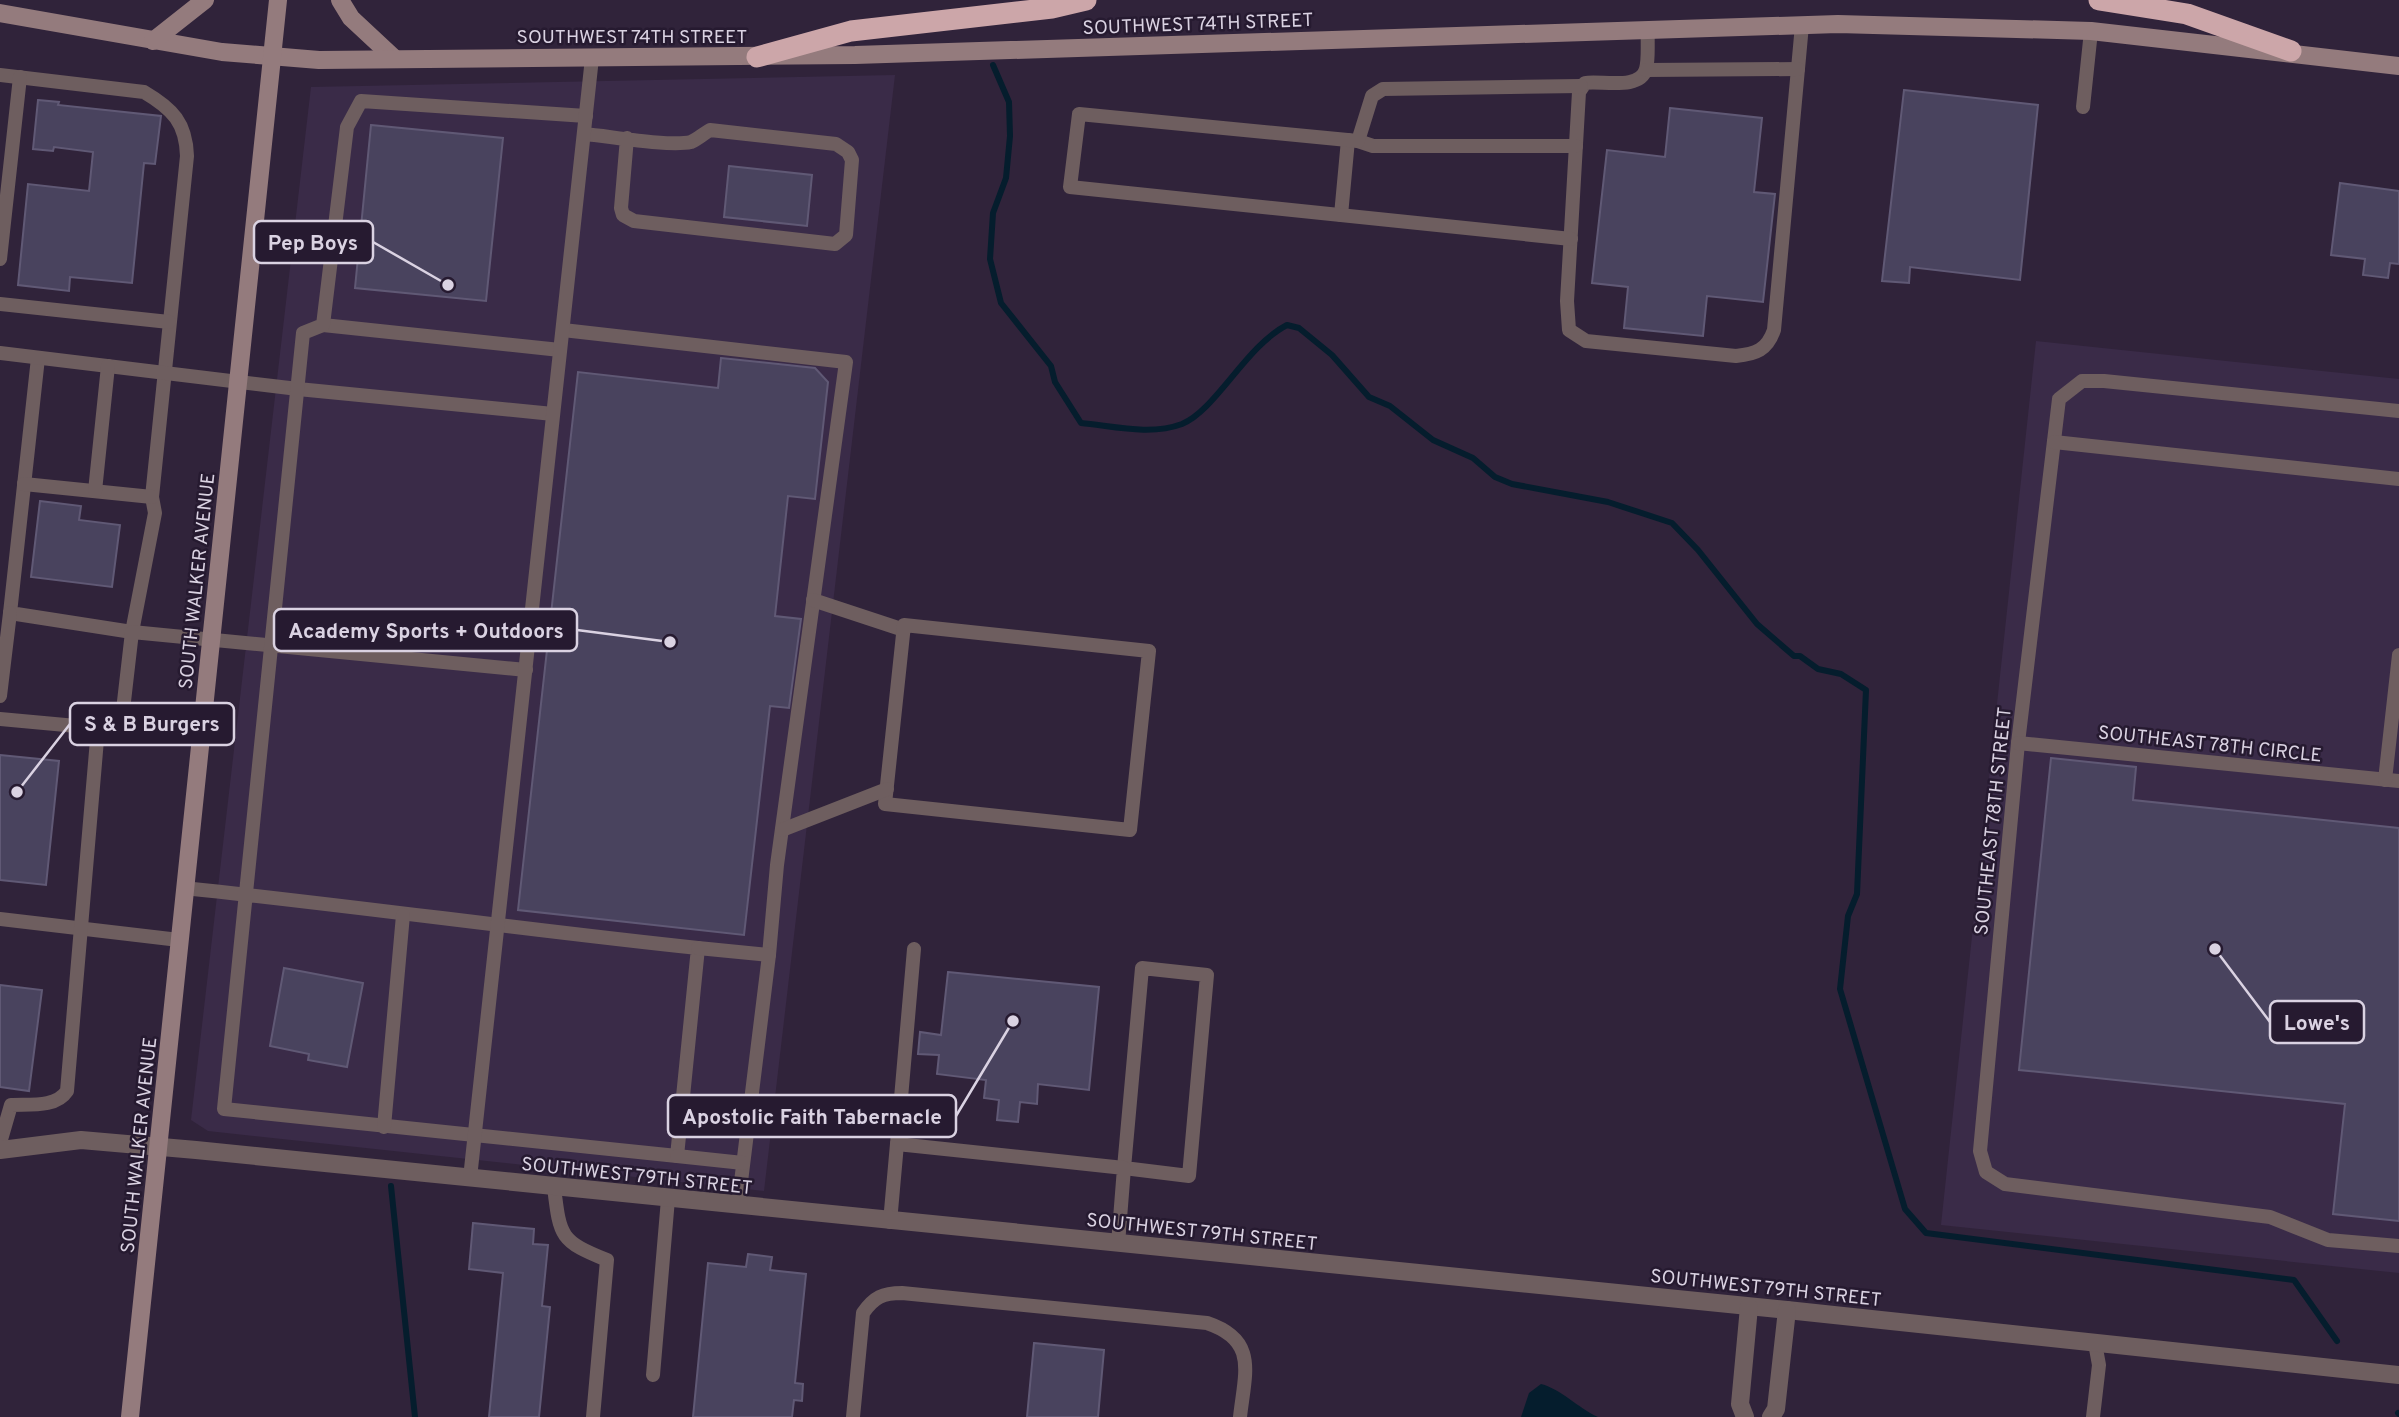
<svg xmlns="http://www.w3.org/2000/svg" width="2399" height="1417" viewBox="0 0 2399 1417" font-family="Overpass,sans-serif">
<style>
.built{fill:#3a2b48}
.water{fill:#051d2d}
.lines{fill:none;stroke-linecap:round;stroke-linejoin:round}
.stream{stroke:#051d2d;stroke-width:6}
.building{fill:#49435e;stroke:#605975;stroke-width:2}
.lane{stroke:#6e5e5f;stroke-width:14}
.street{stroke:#6e5e5f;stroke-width:18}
.secondary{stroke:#947b7d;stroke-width:18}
.highway{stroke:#cca6a9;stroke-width:21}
.labels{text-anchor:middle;stroke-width:5;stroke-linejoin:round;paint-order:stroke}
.street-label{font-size:19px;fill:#dad2e2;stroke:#261a30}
.leader{fill:none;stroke:#dad2e2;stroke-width:2.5}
.callout-dot{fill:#dad2e2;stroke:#261a30;stroke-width:2.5}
.callout{fill:#261a30;stroke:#dad2e2;stroke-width:2.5}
.callout-label{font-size:21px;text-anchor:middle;font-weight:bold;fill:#dad2e2}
</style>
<rect width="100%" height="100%" fill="#30233a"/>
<g class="built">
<path d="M895,75l-131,1116 -556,-60 -17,-11 120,-1033z"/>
<path d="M2036,341l363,38v894l-458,-48z"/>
</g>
<path class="water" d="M1541,1384c20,5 37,24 57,33h-77l8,-24z"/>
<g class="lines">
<g class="stream">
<path d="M993,65l16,37 1,34 -4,42 -13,35 -3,46 11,44 50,63 4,16 26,41c32,3 69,13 101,1 34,-14 64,-78 105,-99l12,3 33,27 37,42 21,9 43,34 40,18 22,19 17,7 96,18 64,21 26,27 59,74 37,32h6l18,13 23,5 25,16 -9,204 -9,22 -8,73 65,220 21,24 368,47 43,61"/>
<path d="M391,1186l24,231"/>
<path d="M2398,1413l1,1"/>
</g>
</g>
<g class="building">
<path d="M1904,90l134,15 -18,175 -110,-13 -1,16 -27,-2z"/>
<path d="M38,100l21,2 -1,3 103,11 -6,48 -11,-1 -12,120 -62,-6 -1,14 -51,-6 10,-101 61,7 4,-39 -39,-5 -1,4 -20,-2z"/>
<path d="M1670,108l92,10 -8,74 21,2 -12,108 -56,-6 -4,40 -79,-8 4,-41 -36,-4 15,-133 58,7z"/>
<path d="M371,125l132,13 -17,163 -131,-13z"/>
<path d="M729,166l83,9 -5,51 -83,-9z"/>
<path d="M2340,183l59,8v73l-9,-1 -2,15 -25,-3 2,-16 -34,-4z"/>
<path d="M721,358l94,10 13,14 -13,117 -27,-3 -13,120 26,3 -12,89 -19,-2 -26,229 -226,-25 60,-538 140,16z"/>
<path d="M40,501l41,5 -2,14 41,5 -8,62 -81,-10z"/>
<path d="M0,755l59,6 -13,124 -46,-5z"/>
<path d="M2051,758l85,9 -3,33 266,28v393l-66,-7 12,-110 -326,-34z"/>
<path d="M284,968l79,15 -16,84 -39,-7 1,-6 -39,-8z"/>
<path d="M948,972l151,15 -10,103 -51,-6 -1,20 -17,-2 -2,20 -21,-2 2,-20 -15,-2 2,-18 -49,-6 2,-19 -21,-1 2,-22 21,3z"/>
<path d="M0,985l42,5 -13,101 -29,-4z"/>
<path d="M473,1223l61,6 -1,15 15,1 -6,61 8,1 -11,110h-50l14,-144 -34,-4z"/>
<path d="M748,1254l24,3 -2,13 36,4 -11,109 8,1 -1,17 -8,-1 -2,17h-99l15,-154 38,4z"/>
<path d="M1034,1343l70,7 -6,67h-71z"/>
</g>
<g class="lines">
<g class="lane">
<path d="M1648,30c-1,12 1,28 -2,39 -6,22 -46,11 -61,14l-6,9 -12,209 2,29 17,11 150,15c20,-2 31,-6 38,-26l28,-305"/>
<path d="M1646,70l152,-1"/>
<path d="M0,75l144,17c29,17 42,31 43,64l-35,341 3,16 -23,119 -122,-19 28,-255"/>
<path d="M2083,107l8,-76"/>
<path d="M584,134c25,2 85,13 107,8 7,-3 12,-8 19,-12l126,14 12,8 4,8 -6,75 -11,9 -201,-23 -11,-6 -2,-7 6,-70"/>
<path d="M1358,141l15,5h203"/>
<path d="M1341,215l7,-75"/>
<path d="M1571,239l-501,-52 9,-73 279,27 14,-45 11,-7 198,-3"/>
<path d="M0,259l20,-182"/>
<path d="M0,304l169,18"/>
<path d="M323,325l237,25"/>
<path d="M563,330l283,32 -69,503 -8,90"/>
<path d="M0,353l298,36 255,25"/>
<path d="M2399,411l-295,-30h-22l-23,18 -41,344 -38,408 6,21 19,12 265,33 58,23 71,6"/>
<path d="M2054,442l345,37"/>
<path d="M24,484l128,13"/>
<path d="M95,491l13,-125"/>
<path d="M813,600l91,30"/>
<path d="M904,625l245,26 -19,179 -245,-26z"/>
<path d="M0,696l10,-83"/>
<path d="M0,719l98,9 18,-6 7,-12 9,-78 394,38"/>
<path d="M2018,743l381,38"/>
<path d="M2385,780l14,-125"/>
<path d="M782,830l105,-41"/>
<path d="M184,888c172,18 343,42 514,60l-21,208 -453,-47 79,-776 20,-8 24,-198 14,-26 225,15"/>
<path d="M0,919l179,21"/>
<path d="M698,948l71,7 -31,251"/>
<path d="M1142,968l65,7 -18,201 -65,-8z"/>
<path d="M384,1127l19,-212"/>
<path d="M0,1143l11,-38c18,-1 45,3 56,-14l31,-363"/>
<path d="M897,1144l17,-195"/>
<path d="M677,1156l66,7"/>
<path d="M470,1178l122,-1120"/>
<path d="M554,1187c6,50 6,54 53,73l-14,157"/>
<path d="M890,1222l7,-78 227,24 -6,76"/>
<path d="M653,1375l15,-176"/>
<path d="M853,1417l10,-104c11,-16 20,-20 39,-20l305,30c51,17 38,49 33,94"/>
<path d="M2093,1417l6,-52 -4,-22"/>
</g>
<g class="street">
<path d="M0,1150l81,-10 115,10 1591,160 612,65"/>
<path d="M1745,1417l-5,-13 9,-97"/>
<path d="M1771,1417l5,-8 11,-99"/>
</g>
<g class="secondary">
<path d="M340,0l11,18 44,41"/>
<path d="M0,13l222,39 97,8 536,-5 983,-31 253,7 308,35"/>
<path d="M153,41l52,-41"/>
<path d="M130,1417l148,-1417"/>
</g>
<g class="highway">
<path d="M2099,0l88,14 104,37"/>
<path d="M757,57l94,-26 201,-23 34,-8"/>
</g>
</g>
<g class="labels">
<g class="street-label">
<text transform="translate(1198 23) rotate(-2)" y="7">SOUTHWEST 74TH STREET</text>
<text x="632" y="43">SOUTHWEST 74TH STREET</text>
<text transform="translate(196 581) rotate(-84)" y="7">SOUTH WALKER AVENUE</text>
<text transform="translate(2210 743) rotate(6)" y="7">SOUTHEAST 78TH CIRCLE</text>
<text transform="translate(1992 821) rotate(-84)" y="7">SOUTHEAST 78TH STREET</text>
<text transform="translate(138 1145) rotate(-84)" y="7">SOUTH WALKER AVENUE</text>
<text transform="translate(637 1175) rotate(6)" y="7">SOUTHWEST 79TH STREET</text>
<text transform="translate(1202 1231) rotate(6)" y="7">SOUTHWEST 79TH STREET</text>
<text transform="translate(1766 1287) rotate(6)" y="7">SOUTHWEST 79TH STREET</text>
</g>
</g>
<path class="leader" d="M448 285L373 242M670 642L577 630M17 792L70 724M2215 949L2270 1022M1013 1021L956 1116"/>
<g class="callout-dot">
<circle cx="448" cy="285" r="7"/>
<circle cx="670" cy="642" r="7"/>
<circle cx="17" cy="792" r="7"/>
<circle cx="2215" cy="949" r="7"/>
<circle cx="1013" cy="1021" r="7"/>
</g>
<g class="callout">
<rect x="254" y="221" width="119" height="42" rx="7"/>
<rect x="274" y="609" width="303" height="42" rx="7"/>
<rect x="70" y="703" width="164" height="42" rx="7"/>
<rect x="2270" y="1001" width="94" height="42" rx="7"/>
<rect x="668" y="1095" width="288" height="42" rx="7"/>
</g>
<g class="callout-label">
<text x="313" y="250">Pep Boys</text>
<text x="426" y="638">Academy Sports + Outdoors</text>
<text x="152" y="731">S &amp; B Burgers</text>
<text x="2317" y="1030">Lowe's</text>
<text x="812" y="1124">Apostolic Faith Tabernacle</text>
</g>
</svg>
